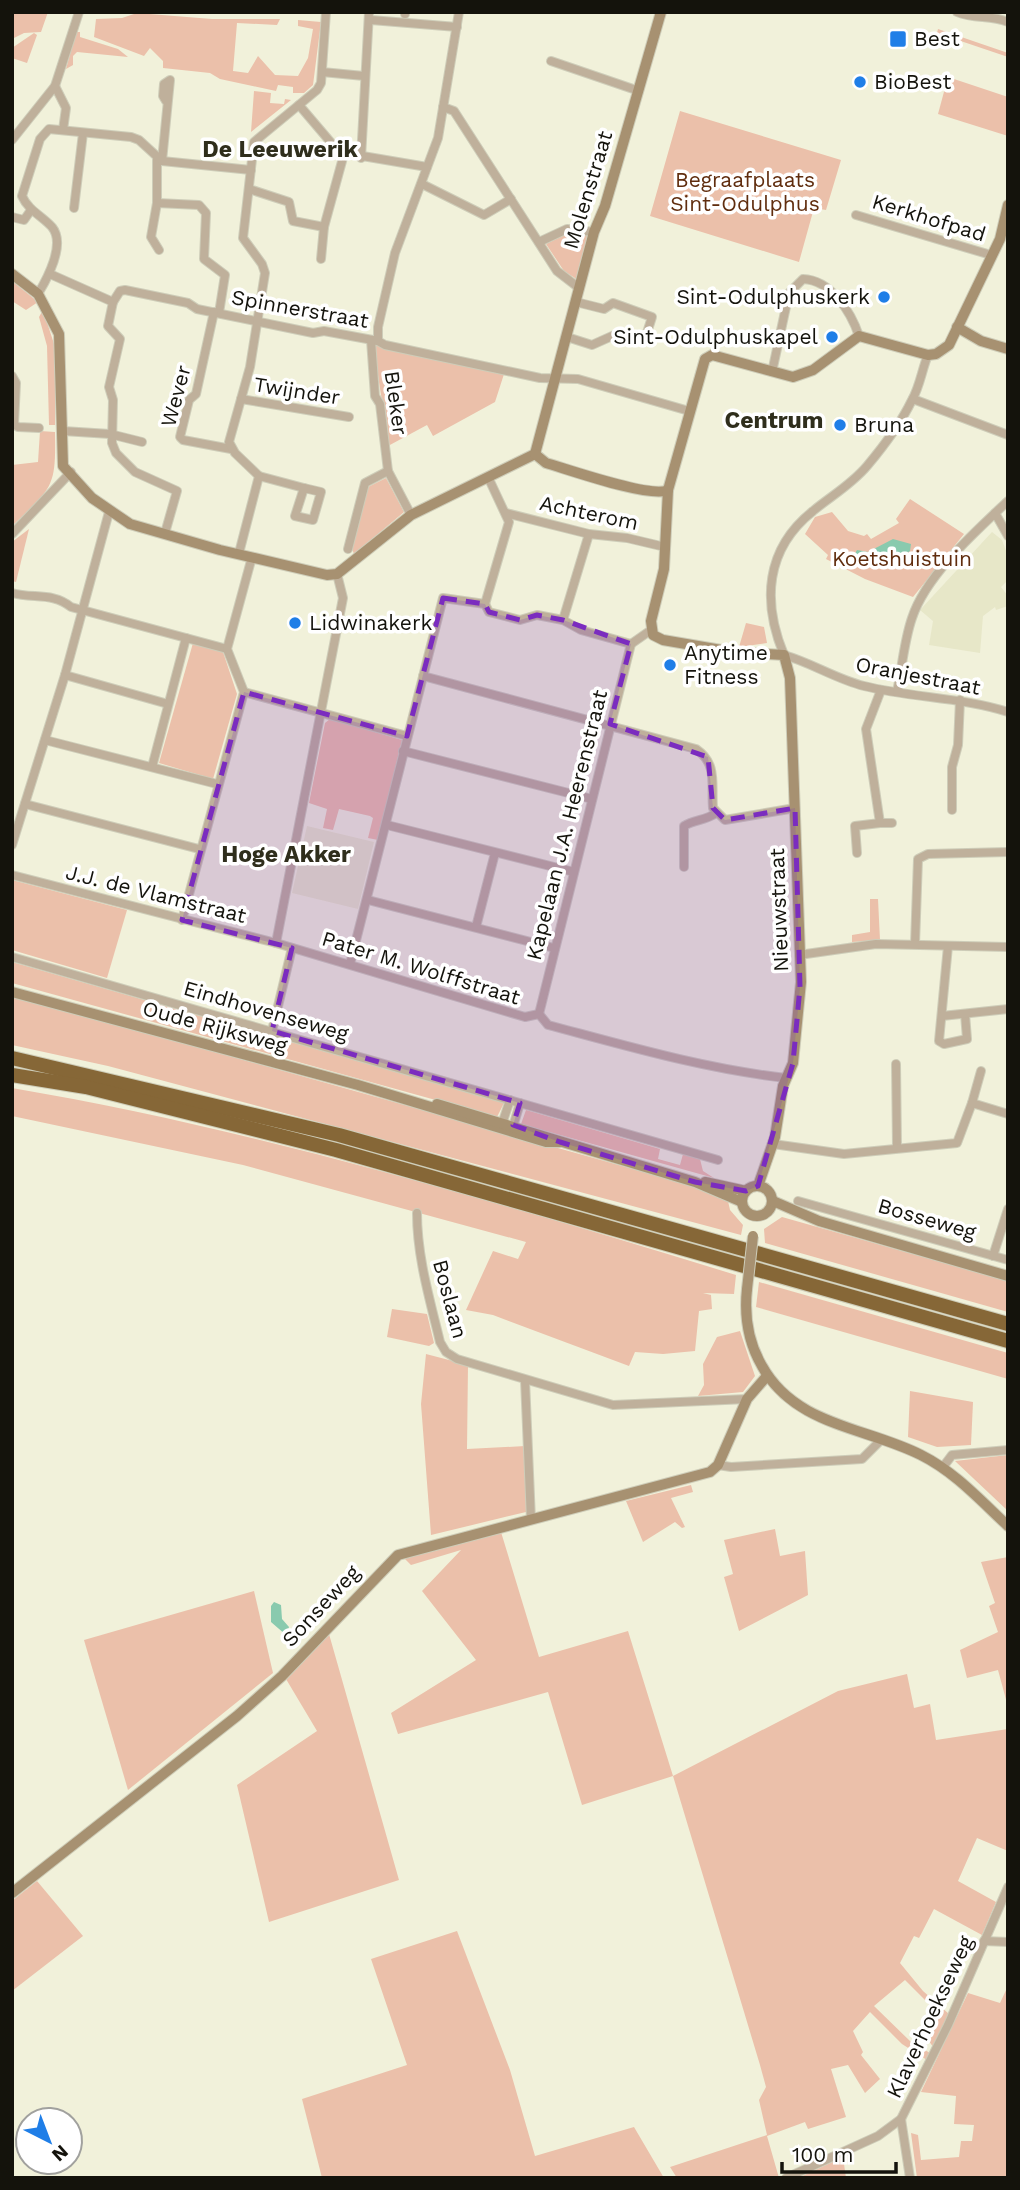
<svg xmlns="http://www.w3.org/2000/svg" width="1020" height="2190" viewBox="0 0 1020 2190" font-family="'Work Sans',sans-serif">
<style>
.built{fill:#e7e7c8}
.green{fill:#ebc0aa}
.water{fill:#89caae}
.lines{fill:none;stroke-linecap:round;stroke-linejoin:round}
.street-casing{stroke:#cecdb9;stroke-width:10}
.secondary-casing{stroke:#cecdb9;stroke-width:12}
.highway-casing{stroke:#cecdb9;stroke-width:16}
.street{stroke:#bfb09b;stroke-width:8}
.secondary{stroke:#a79171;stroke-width:10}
.highway{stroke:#866737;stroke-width:14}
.secondary-bridge-casing{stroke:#cecdb9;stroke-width:12;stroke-linecap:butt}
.secondary-bridge{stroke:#a79171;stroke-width:10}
.marked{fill:#7b2cbf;fill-opacity:0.2;stroke:#7b2cbf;stroke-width:5;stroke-dasharray:14 9;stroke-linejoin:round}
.poi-dot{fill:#1f7ee7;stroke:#fff;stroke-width:2.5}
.labels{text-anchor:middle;stroke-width:7;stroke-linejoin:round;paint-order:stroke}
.poi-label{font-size:21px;fill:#14130c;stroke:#fff;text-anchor:start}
.park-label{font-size:21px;fill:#602d0e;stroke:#fff}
.street-label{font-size:21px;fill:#14130c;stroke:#fff}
.neighbourhood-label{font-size:23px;font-weight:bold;fill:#2f2e1c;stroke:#fff}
</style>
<rect width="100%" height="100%" fill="#f1f1da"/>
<g class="built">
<path d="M992,532l10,8 6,16v24l-7,7 7,9v10l-12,4 -1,-3 -12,9 -3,37 -51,-8 4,-24 -13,-11z"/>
<path d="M307,826l67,16 -16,67 -66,-16z"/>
</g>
<g class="green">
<path d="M12,12h36l-7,20 -17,1 -12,6z"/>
<path d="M137,13l75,6h68l-3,6 -40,-2 -4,48 15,2 10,-17 17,19 23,1 10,-18 5,-29 -15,-3v-6l23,2 -8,63 -9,8h-11v-6l-15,-2 -2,6 -56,-12 -10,-6 -47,-5v-7l-13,-13 -6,8 -50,-19 2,-18 26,-1z"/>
<path d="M938,29l70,24v4l-71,-24z"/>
<path d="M76,32h4v5l38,12 10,8 -51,-5 -4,4v9l-7,4z"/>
<path d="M34,33l3,2 -10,28 -15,-5v-10z"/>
<path d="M948,77l60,20v39l-70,-22z"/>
<path d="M254,91l17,2 -1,10 14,1 1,-5 6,1 -40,32z"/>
<path d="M680,111l161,49 -15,50 -12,-2 -15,54 -149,-46z"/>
<path d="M583,234l7,2 -12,44 -14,-9 -18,-27 18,-9z"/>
<path d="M12,281l26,21 -12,8 -14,-9z"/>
<path d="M43,310l12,37v78h-6l-2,-79 -8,-29z"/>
<path d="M375,345l129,29 -9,28 -62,34 -6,-11 -39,21c-3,-36 -11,-65 -13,-101z"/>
<path d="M40,431l15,1c1,56 -2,55 -43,94v-61l26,-3z"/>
<path d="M386,478l18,34 -50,42 -3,-8 15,-58z"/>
<path d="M910,499l54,35 -51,63 -48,-18 -39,-20 2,-4 -23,-21 10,-17 17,-5 16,19 16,5 3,-2 4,5 28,-16 -3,-4z"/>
<path d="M29,529l-13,53 -4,-1v-39z"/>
<path d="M746,623l18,4 3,16 -28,4z"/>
<path d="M193,643l30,9 14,42 -24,85 -54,-16z"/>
<path d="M330,719l72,21 -24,100 -10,-2 5,-20 -3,-2 -31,-7 -6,21 -10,-2 4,-19 -18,-6 16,-80z"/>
<path d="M12,880l115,30 -20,68 -95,-28z"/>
<path d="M870,899h8l2,41 -28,2v-7l18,-3z"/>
<path d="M12,962l492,141 -7,14 -485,-134z"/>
<path d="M12,995l678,190 38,16 2,9 13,15 -2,10 -633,-169 -96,-21z"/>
<path d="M12,1088c246,42 486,114 724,187l-2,19 -31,-1 8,2 1,14 -13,2 -4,40 -32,3 -28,-2 -6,14 -136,-51 -27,-5 27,-59 25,8 8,-17 -283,-77 -231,-49z"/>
<path d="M526,1110l134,39 -2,10 22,6 3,-11 17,5 3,12 11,7 -193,-54z"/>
<path d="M782,1217l226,64v31l-243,-69 -1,-14z"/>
<path d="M759,1282l249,71v26l-252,-72z"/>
<path d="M392,1309l35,5 7,29 -5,3 -42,-9z"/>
<path d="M740,1331l15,45 -12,16 -45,4 6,-11 -1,-21 14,-27z"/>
<path d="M426,1354l42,11 -1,84 58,-3 1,66 -95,23 -10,-131z"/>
<path d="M910,1391l63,11 -2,43 -34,2 -29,-10z"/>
<path d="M1008,1455v56l-53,-50z"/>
<path d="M691,1485l2,7 -22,6 14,29 -3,1 -7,-6 -32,20 -17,-41z"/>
<path d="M775,1529l5,27 25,-5 3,44 -69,36 -15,-54 9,-3 -9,-34z"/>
<path d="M501,1532l38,125 89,-26 45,145 165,-85 69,-17 7,34 16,-4 6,36 72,-11v122l-31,-13 -19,43 38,21 -14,33 -48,-26 -15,29 -5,-2 -14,27 23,28 26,23 -16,33 -4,-6 11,-26 -35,-35 -31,26 37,36 19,11 -3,7 -25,-16 -32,-32 -17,19 10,21 -2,3 19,24 -15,14 -17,-28 -17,4 15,48 -38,12 -3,-7 -38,14 12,42h-102l-7,-11 97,-32 -8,-35 7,-13 -6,-22 -87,-289 -91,29 -34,-113 -150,42 -7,-21 85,-53 -54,-69 39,-41 -50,15 -7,-7z"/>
<path d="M1008,1557v150l-10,-37 -31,8 -7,-28 38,-18 -9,-26 6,-3 -14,-41z"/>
<path d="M254,1591l19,82 -145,117 -44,-150z"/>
<path d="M329,1634l70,246 -130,42 -32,-137 80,-54 -31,-52z"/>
<path d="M37,1881l46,55 -71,55v-90z"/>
<path d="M457,1931l53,139 25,86 99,-29 30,51h-342l-20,-79 105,-34 -36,-106z"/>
<path d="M1008,1986v190l-91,2 -6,-45 7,2 3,25 38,-3 2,-16h11l2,-16 -20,-1 2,-28 -35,-4 47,-99 32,10z"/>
<path d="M843,2157l3,21h-48z"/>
</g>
<g class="water">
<path d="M893,539l18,5 -1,7 -5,4c-6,0 -13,-2 -18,-1 -13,3 -21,12 -34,3l4,-7 11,2z"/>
<path d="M274,1602l7,3 1,14 7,8 -3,8 -15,-13v-16z"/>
</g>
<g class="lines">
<defs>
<g id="street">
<path d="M957,12c19,8 32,2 51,10"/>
<path d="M405,14v-2"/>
<path d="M371,20l86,7"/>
<path d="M551,61l88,30"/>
<path d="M322,72l42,4"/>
<path d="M55,86l11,22 -3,22"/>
<path d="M299,105l40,47 88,15"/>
<path d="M443,107l11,4 103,160 22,17"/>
<path d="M12,140l43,-54 24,-74"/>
<path d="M361,158l8,-146"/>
<path d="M157,160v43l42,2 7,8 -2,46 21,16 -6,38"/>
<path d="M162,161l8,-81 -6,4 -1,12 3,5"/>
<path d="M422,184l62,31 27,-16"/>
<path d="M249,189l40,13 4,19 31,6 20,-73"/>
<path d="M157,203l-6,34 8,13"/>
<path d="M74,208l9,-75"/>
<path d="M856,215l135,40"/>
<path d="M12,217l12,3 7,-10"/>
<path d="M539,242l28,-13 27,3"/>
<path d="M321,259l3,-32"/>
<path d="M50,274l63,28 7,-11 5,-1 63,13 9,6 116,24 11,-2 54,10 7,4 155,33 38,1 111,32"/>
<path d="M38,294c9,-15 28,-50 14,-67 -10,-11 -24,-17 -30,-31l18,-57 9,-10 82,8 8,3 23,21 89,9"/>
<path d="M113,302l-5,24 12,13 -11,48 4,13 -1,43 4,10 19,19 42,19 -12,42"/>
<path d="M214,312l-18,82 -7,6 -9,37 3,3 48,9"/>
<path d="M567,337l25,8 29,-13 24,7 7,-22 -39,-14 -9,6 -28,-7"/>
<path d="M371,340l4,56 5,8 8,67 23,44"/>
<path d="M378,341v-14l17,-74 43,-115 21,-126"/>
<path d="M928,355c-6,14 -8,31 -16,45 -11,23 -29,47 -45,66 -16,19 -36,30 -54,45 -48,38 -51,91 -29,144 28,8 52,24 80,31 48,12 97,11 144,26"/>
<path d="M772,372l17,-79 14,-14c28,1 48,33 56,57"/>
<path d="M12,376l4,7 -2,41"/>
<path d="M241,399l108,18"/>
<path d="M913,399l95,36"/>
<path d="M12,423l6,4 21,1"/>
<path d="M63,431l47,3 32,8"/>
<path d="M259,476l45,12"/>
<path d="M304,488l17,4 -8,28 -18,-4z"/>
<path d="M506,513l83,21 38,4 38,9"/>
<path d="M995,513l13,23"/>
<path d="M12,534l59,-62"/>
<path d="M348,549l17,-66 23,-12"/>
<path d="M239,553l20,-77 -24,-23 -6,-11 21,-75 15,-94 -3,-9 -19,-26 11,-96 63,-52 4,-7 5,-71"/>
<path d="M12,593c21,6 41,-1 59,14l156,42"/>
<path d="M485,604l24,-82 -21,-45"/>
<path d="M563,620l26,-86"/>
<path d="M631,644l20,-14"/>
<path d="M65,675l103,29"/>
<path d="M423,676l273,73c22,15 15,35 17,59l12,12 70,-12"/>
<path d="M244,692l163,44"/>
<path d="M897,692c5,-24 7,-51 15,-74 14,-43 64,-87 96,-117"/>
<path d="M45,740l172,44"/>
<path d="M403,751l189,48"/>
<path d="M152,767l34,-129"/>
<path d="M25,804l174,45"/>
<path d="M952,810v-43l6,-22 2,-45"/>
<path d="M880,823h12"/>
<path d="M387,825l187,47"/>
<path d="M12,845l53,-170 44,-163"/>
<path d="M857,853l-2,-27 25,-3 -14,-94 15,-39"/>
<path d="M684,867v-41c11,-7 21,-5 32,-13"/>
<path d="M12,875l264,68 249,74 14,-3"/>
<path d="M368,900l186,48"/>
<path d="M182,920l62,-228 -17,-43 25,-92"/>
<path d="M476,927l19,-74"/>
<path d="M276,943l67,-345 -6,-24"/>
<path d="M915,944l3,-85 10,-5 80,-2"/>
<path d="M948,946l-9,95 5,3 23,-5 -2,-25"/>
<path d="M799,955l77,-11 132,3"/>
<path d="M12,957l706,203"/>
<path d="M350,964l93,-366 42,6 4,8 31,8 17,-5 26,5 18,10 50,14"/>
<path d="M539,1014l92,-370"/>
<path d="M539,1014l9,11c79,21 157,44 238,53"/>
<path d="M942,1016l66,-7"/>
<path d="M272,1031l20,-83"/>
<path d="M896,1064l1,84"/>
<path d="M981,1071l-9,32 36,11"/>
<path d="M501,1127l9,-27"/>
<path d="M512,1130l8,-27"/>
<path d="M773,1144l71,10 113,-11 15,-40"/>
<path d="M798,1201l210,59"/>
<path d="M417,1213c0,44 13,87 23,129l6,10 11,7 156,46 134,-6"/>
<path d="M993,1256l15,-47"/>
<path d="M525,1380l6,140"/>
<path d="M718,1465l13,2 131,-8 19,-19"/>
<path d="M943,1467l9,-12 56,-5"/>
<path d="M984,1941l24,1"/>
<path d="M901,2119l9,59"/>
<path d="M786,2178l92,-42 23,-17 47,-94 60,-138"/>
</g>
<g id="secondary">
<path d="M12,274l26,20 21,40 4,132 29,32 38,26 90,26 107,25 10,-1 74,-59 124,-61"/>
<path d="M957,327l24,14 27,8"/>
<path d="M535,454l59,-222 11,-26 56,-194"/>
<path d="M535,454l11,9c21,6 106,36 122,27"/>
<path d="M12,992l346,93 188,57h14"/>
<path d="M437,1104l258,78 47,20"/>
<path d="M705,1182l41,9"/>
<circle cx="757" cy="1201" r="15"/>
<path d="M758,1186l17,-49 8,-51 10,-23 8,-81 -11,-304 -6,-23 -51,-3 -70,-12 -10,-5 -2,-14 13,-52 4,-79 37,-131 7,-4 81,22 20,-7 46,-34 69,19 8,-1 13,-9 51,-106 8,-34"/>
<path d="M773,1201l46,20 189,55"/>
<path d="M747,1289c-3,28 1,53 15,77 33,60 104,61 159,89 34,17 59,45 87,71"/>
<path d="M12,1893l225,-177 45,-40 116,-121 312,-83 8,-7 29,-66 20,-23"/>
</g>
<g id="highway">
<path d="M12,1058l327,77 669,189"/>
<path d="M12,1075l74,12 250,63 672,191"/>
</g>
</defs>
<use href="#street" class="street-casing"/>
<use href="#secondary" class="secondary-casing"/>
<use href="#highway" class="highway-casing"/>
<use href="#street" class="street"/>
<use href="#secondary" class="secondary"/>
<use href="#highway" class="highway"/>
<defs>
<path id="secondary-bridge" d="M747,1289l6,-53"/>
</defs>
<use href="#secondary-bridge" class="secondary-bridge-casing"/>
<use href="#secondary-bridge" class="secondary-bridge"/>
</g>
<path class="marked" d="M443,598l42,6 4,8 31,8 17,-5 26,5 68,24 -21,80 98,33 5,51 12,12 70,-12 5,179 -7,76 -35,123 -12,5 -51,-9 -135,-40 -47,-17 7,-22 -248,-72 20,-83 -110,-28 62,-228 163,44z"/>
<g class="poi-dot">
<rect x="889" y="30" width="18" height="18" rx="3.5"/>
<circle cx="860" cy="82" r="7"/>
<circle cx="884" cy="297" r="7"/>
<circle cx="832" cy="337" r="7"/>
<circle cx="840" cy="425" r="7"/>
<circle cx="295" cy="623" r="7"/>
<circle cx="670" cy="665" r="7"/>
</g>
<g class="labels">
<g class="poi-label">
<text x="914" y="46">Best</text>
<text x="874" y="89">BioBest</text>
<text x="870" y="304" text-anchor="end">Sint-Odulphuskerk</text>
<text x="818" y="344" text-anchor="end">Sint-Odulphuskapel</text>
<text x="854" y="432">Bruna</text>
<text x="309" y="630">Lidwinakerk</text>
<text x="684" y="660">Anytime<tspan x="684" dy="24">Fitness</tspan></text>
</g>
<g class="park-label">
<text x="745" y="187">Begraafplaats<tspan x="745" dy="24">Sint-Odulphus</tspan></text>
<text x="902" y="566">Koetshuistuin</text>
</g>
<g class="street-label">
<text transform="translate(588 190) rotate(-73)" y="7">Molenstraat</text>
<text transform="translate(929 218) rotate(17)" y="7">Kerkhofpad</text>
<text transform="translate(300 309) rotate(10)" y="7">Spinnerstraat</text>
<text transform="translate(297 391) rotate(9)" y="7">Twijnder</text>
<text transform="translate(176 396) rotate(-75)" y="7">Wever</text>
<text transform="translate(396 403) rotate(82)" y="7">Bleker</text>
<text transform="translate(589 513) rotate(12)" y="7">Achterom</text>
<text transform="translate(918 676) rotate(11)" y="7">Oranjestraat</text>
<text transform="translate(567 825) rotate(-76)" y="7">Kapelaan J.A. Heerenstraat</text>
<text transform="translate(156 894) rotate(14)" y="7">J.J. de Vlamstraat</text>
<text transform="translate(779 910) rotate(-92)" y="7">Nieuwstraat</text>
<text transform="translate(421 968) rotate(17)" y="7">Pater M. Wolffstraat</text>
<text transform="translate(266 1011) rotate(16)" y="7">Eindhovenseweg</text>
<text transform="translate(215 1027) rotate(15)" y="7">Oude Rijksweg</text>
<text transform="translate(927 1219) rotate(16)" y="7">Bosseweg</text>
<text transform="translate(450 1299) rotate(75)" y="7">Boslaan</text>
<text transform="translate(321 1606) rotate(-47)" y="7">Sonseweg</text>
<text transform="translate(930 2017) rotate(-65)" y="7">Klaverhoekseweg</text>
</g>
<g class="neighbourhood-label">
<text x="280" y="157">De Leeuwerik</text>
<text x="774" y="428">Centrum</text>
<text x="286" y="862">Hoge Akker</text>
</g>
</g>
<rect width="1020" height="2190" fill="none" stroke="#14130c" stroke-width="28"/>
<g transform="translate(49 2141) rotate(138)"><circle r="33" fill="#ffffff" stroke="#a1a19e" stroke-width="2"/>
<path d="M0-5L12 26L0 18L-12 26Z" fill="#1f7ee7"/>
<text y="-10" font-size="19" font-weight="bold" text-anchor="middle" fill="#14130c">N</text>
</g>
<path d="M782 2162v10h114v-10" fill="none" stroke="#14130c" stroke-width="3.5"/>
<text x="792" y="2162" font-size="21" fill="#14130c" stroke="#ffffff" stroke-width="5" paint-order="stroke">100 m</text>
</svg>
